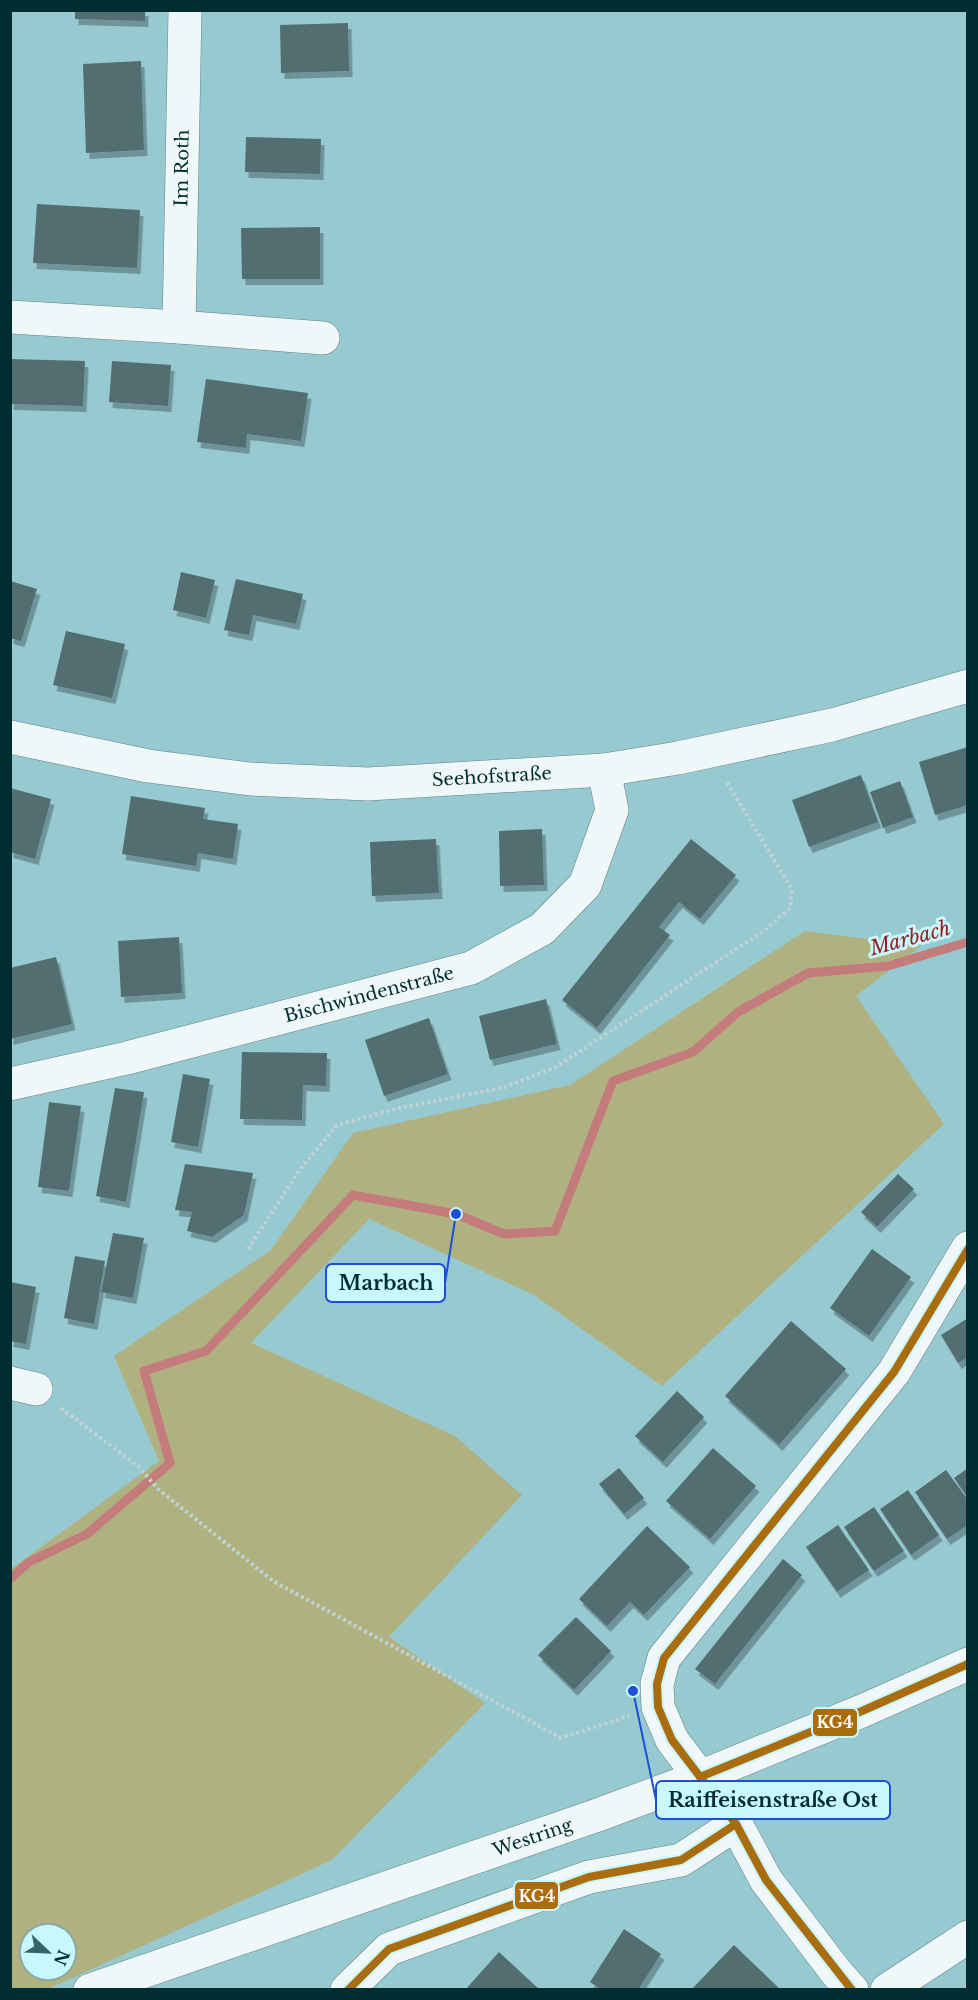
<svg xmlns="http://www.w3.org/2000/svg" width="978" height="2000" viewBox="0 0 978 2000" font-family="'Libre Baskerville',serif">
<style>
.green{fill:#b0b180;fill-rule:evenodd}
.lines{fill:none;stroke-linecap:round;stroke-linejoin:round}
.stream{stroke:#c37c7b;stroke-width:9}
.building{fill:#526e70;filter:url(#shadow)}
.minor-casing{stroke:#618286;stroke-width:34}
.major-casing{stroke:#618286;stroke-width:34}
.path{stroke:#c0d2d3;stroke-width:4;stroke-dasharray:3 3;stroke-linecap:butt}
.minor{stroke:#eff7f8;stroke-width:33}
.major{stroke:#eff7f8;stroke-width:33}
.bus-1-casing{stroke:#caf7fb;stroke-width:12}
.bus-1{stroke:#a96d0f;stroke-width:8}
.labels{text-anchor:middle;stroke-width:6;stroke-linejoin:round;paint-order:stroke}
.street-label{font-size:18px;fill:#002d31;stroke:#caf7fb}
.water-label{font-size:20px;font-style:italic;fill:#911f23;stroke:#caf7fb}
.leader{fill:none;stroke:#1d4ed8;stroke-width:2}
.callout-dot{fill:#1d4ed8;stroke:#caf7fb;stroke-width:2}
.callout{fill:#caf7fb;stroke:#1d4ed8;stroke-width:2}
.callout-label{font-size:20px;text-anchor:middle;font-weight:bold;fill:#002d31}
.line-badge{stroke:#caf7fb;stroke-width:2}
.badge-label{font-size:16px;text-anchor:middle;font-weight:bold;fill:#fff}
</style>
<defs>
<filter id="shadow"><feDropShadow dx="3.5" dy="6" stdDeviation="0" flood-color="#0004"/></filter>
</defs>
<rect width="100%" height="100%" fill="#96cad0"/>
<path class="green" d="M805,931l116,15 -65,50 88,128 -282,262 -128,-91 -165,-76 -118,124 204,93 67,59 -133,142 96,66 -153,157 -284,129h-37v-420l148,-108 -45,-105 157,-106 82,-117 217,-48zM30,1934h36v36h-36z"/>
<g class="lines">
<path class="stream" d="M10,1579l19,-17 58,-28 83,-71 -26,-92 62,-20 147,-156 103,19 48,20 51,-3 58,-150 80,-29 45,-40 70,-39 80,-7 80,-24"/>
</g>
<g class="building">
<path d="M75,10h70v11l-70,-2z"/>
<path d="M348,23l1,48 -68,2 -1,-48z"/>
<path d="M141,61l3,89 -58,3 -3,-89z"/>
<path d="M246,137l75,2 -1,35 -75,-2z"/>
<path d="M37,204l103,6 -3,58 -104,-5z"/>
<path d="M320,227v52h-78l-1,-51z"/>
<path d="M10,359l75,2 -2,45 -73,-2z"/>
<path d="M112,361l59,4 -3,41 -59,-4z"/>
<path d="M206,379l102,14 -7,48 -54,-7 -1,14 -49,-6z"/>
<path d="M181,572l34,8 -9,38 -33,-8z"/>
<path d="M236,579l67,15 -7,30 -43,-9 -4,20 -25,-5z"/>
<path d="M10,581l27,8 -16,52 -11,-3z"/>
<path d="M66,631l59,13 -13,54 -59,-13z"/>
<path d="M968,747v58l-33,10 -16,-53z"/>
<path d="M861,775l17,47 -69,25 -17,-47z"/>
<path d="M900,781l13,36 -30,11 -13,-36z"/>
<path d="M10,788l41,11 -16,60 -25,-7z"/>
<path d="M131,796l74,12 -2,11 35,5 -5,35 -35,-6 -2,13 -74,-12z"/>
<path d="M542,829l2,56 -44,1 -1,-55z"/>
<path d="M436,839l3,54 -67,3 -2,-54z"/>
<path d="M691,839l45,36 -36,44 -21,-17 -20,25 11,8 -73,93 -35,-28z"/>
<path d="M179,937l3,56 -61,4 -3,-56z"/>
<path d="M56,957l16,67 -62,15v-71z"/>
<path d="M546,999l11,45 -67,16 -11,-44z"/>
<path d="M429,1018l19,56 -64,22 -19,-56z"/>
<path d="M242,1052l85,1 -1,33 -23,-1 -1,35 -62,-1z"/>
<path d="M183,1074l27,5 -12,68 -27,-5z"/>
<path d="M115,1088l29,4 -18,110 -30,-6z"/>
<path d="M49,1102l32,4 -12,85 -31,-4z"/>
<path d="M185,1164l68,9 -9,42 -32,22 -25,-6 5,-19 -17,-2z"/>
<path d="M898,1174l16,15 -37,38 -16,-15z"/>
<path d="M113,1233l31,5 -11,60 -32,-6z"/>
<path d="M872,1249l39,28 -42,59 -39,-28z"/>
<path d="M75,1256l30,5 -11,63 -30,-6z"/>
<path d="M10,1282l26,5 -10,57 -16,-3z"/>
<path d="M968,1318v39l-10,6 -17,-28z"/>
<path d="M791,1321l55,48 -67,76 -54,-49z"/>
<path d="M677,1391l27,26 -41,45 -28,-26z"/>
<path d="M713,1448l43,38 -46,53 -44,-38z"/>
<path d="M619,1468l25,30 -20,16 -25,-30z"/>
<path d="M968,1468v30l-14,-20z"/>
<path d="M946,1470l22,30v25l-21,14 -32,-47z"/>
<path d="M908,1490l31,45 -28,20 -31,-46z"/>
<path d="M874,1507l30,44 -30,20 -30,-44z"/>
<path d="M838,1525l31,45 -32,22 -31,-45z"/>
<path d="M647,1526l43,41 -46,48 -14,-13 -23,24 -28,-27z"/>
<path d="M783,1559l19,16 -87,109 -20,-15z"/>
<path d="M576,1617l35,34 -37,39 -36,-35z"/>
<path d="M624,1929l37,25 -23,36h-36l-12,-8z"/>
<path d="M734,1945l47,45h-90z"/>
<path d="M499,1952l41,38h-75z"/>
</g>
<g class="lines">
<defs>
<g id="minor">
<path d="M10,317l169,10 144,11"/>
<path id="s1" d="M179,327l6,-317"/>
<path id="s2" d="M10,737l138,29 102,13 118,5 236,-14 74,-12 154,-33 136,-39"/>
<path id="s3" d="M10,1084l117,-26 344,-90 71,-39 43,-44 27,-75 -8,-40"/>
<path d="M10,1383l26,6"/>
<path d="M347,1990l42,-41 200,-72 92,-17 55,-36"/>
<path d="M852,1990l-16,-18 -70,-92 -30,-56 -64,-84 -14,-33 -1,-23 7,-26 230,-286 74,-124"/>
<path d="M887,1990l81,-53"/>
</g>
<g id="major">
<path id="s4" d="M90,1990l505,-174 105,-39 162,-66 106,-47"/>
</g>
</defs>
<use href="#minor" class="minor-casing"/>
<use href="#major" class="major-casing"/>
<g class="path">
<path d="M248,1249l51,-78 38,-46 58,-16 110,-22 49,-19 210,-137 26,-23 2,-19 -66,-108"/>
<path d="M61,1408l78,59 19,22 115,92 288,157 68,-22"/>
</g>
<use href="#minor" class="minor"/>
<use href="#major" class="major"/>
<defs>
<g id="bus-1">
<path d="M700,1777l162,-66 106,-47"/>
<path d="M348,1990l41,-41 200,-72 92,-17 55,-36"/>
<path d="M852,1990l-86,-110 -30,-56 -64,-84 -14,-33 -1,-23 7,-26 230,-286 74,-123"/>
</g>
</defs>
<use href="#bus-1" class="bus-1-casing"/>
<use href="#bus-1" class="bus-1"/>
</g>
<g class="labels">
<g class="street-label">
<text dy="6" stroke="none"><textPath href="#s1" startOffset="159">Im Roth</textPath></text>
<text dy="6" stroke="none"><textPath href="#s2" startOffset="486">Seehofstraße</textPath></text>
<text dy="6" stroke="none"><textPath href="#s3" startOffset="370">Bischwindenstraße</textPath></text>
<text dy="6" stroke="none"><textPath href="#s4" startOffset="468">Westring</textPath></text>
</g>
<g class="water-label">
<text transform="translate(910 938) rotate(-15)" y="7">Marbach</text>
</g>
</g>
<path class="leader" d="M456 1214L445 1283M633 1691L656 1800"/>
<g class="callout-dot">
<circle cx="456" cy="1214" r="6"/>
<circle cx="633" cy="1691" r="6"/>
</g>
<g class="callout">
<rect x="326" y="1264" width="119" height="38" rx="6"/>
<rect x="656" y="1781" width="234" height="38" rx="6"/>
</g>
<g class="callout-label">
<text x="386" y="1290">Marbach</text>
<text x="773" y="1807">Raiffeisenstraße Ost</text>
</g>
<g class="line-badge">
<rect x="812" y="1708" width="46" height="29" rx="6" fill="#a96d0f"/>
<rect x="514" y="1881" width="45" height="29" rx="6" fill="#a96d0f"/>
</g>
<g class="badge-label">
<text x="835" y="1728">KG4</text>
<text x="537" y="1902">KG4</text>
</g>
<rect width="978" height="2000" fill="none" stroke="#002d31" stroke-width="24"/>
<g transform="translate(48 1952) rotate(113)"><circle r="28" fill="#caf7fb" stroke="#79a6aa" stroke-width="1.5"/>
<path d="M0-4.5L10 22L0 15L-10 22Z" fill="#346469"/>
<text y="-9" font-size="16" font-weight="bold" text-anchor="middle" fill="#002d31">N</text>
</g>
</svg>
